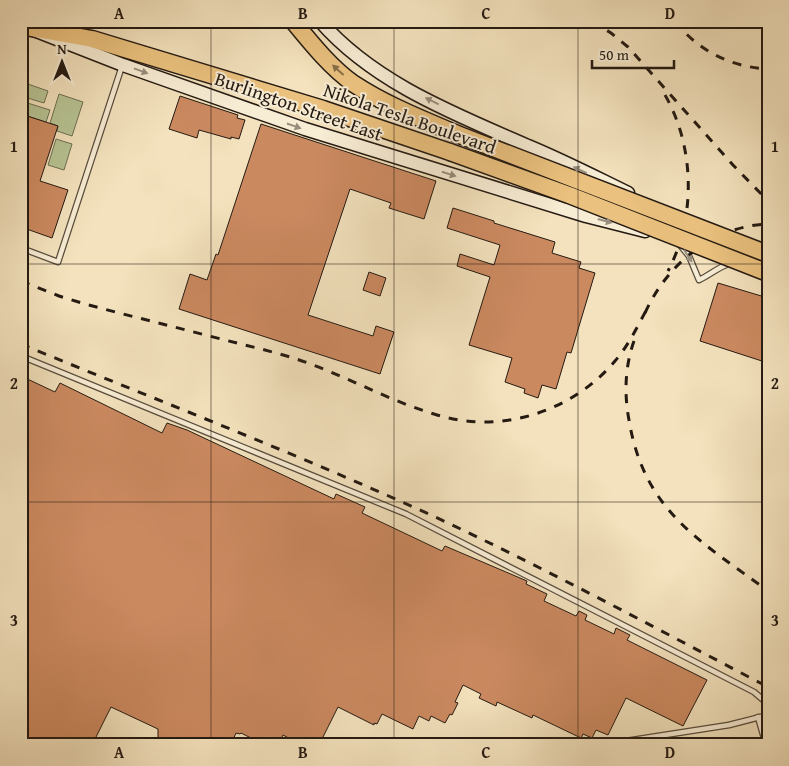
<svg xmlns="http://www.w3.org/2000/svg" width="789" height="766" viewBox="0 0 789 766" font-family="'Gentium Book Plus',serif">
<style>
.green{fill:#b8c494;stroke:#6e6f53}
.building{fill:#cb8960;stroke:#241a12}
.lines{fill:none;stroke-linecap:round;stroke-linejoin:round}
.lane-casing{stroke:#584c3d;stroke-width:7}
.secondary-casing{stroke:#241a12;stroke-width:15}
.highway-casing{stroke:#241a12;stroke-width:19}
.lane{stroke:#f7ecd4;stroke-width:4.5}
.secondary{stroke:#f7ecd4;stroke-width:12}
.highway{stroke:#eac17e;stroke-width:16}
.rail{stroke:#241a12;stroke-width:3;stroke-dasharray:9 9;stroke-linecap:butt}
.highway-bridge-casing{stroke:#241a12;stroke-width:19;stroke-linecap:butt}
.highway-bridge{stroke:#eac17e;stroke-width:16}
.oneway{fill:#876e48}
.oneway2{fill:#988e7d}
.grid{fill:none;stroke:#241a12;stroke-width:1;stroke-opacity:0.55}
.labels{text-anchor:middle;stroke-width:4;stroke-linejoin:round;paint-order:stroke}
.street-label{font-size:19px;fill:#241a12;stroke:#f7ecd4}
.neatline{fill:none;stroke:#241a12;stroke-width:2}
.grid-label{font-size:16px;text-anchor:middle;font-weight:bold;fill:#241a12}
</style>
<rect width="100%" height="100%" fill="#f3e2bd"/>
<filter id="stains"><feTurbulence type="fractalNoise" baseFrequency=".004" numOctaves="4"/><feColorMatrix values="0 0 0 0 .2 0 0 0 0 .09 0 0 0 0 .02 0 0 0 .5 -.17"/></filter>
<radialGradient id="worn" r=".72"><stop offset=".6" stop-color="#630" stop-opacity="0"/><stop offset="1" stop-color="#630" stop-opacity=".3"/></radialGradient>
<g class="green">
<path d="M22,82l26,9 -4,12 -23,-7z"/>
<path d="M59,94l24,8 -11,34 -15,-5 1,-5 -8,-3z"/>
<path d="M21,101l29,9 -4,12 -25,-8z"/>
<path d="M56,139l16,5 -8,26 -16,-5z"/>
</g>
<g class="building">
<path d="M180,96l58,19 -1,3 8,2 -6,19 -8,-2v2l-32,-9 -2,8 -28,-9z"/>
<path d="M21,114l37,12 -18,55 28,9 -16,48 -31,-11z"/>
<path d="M261,124l175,57 -12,38 -35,-11 2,-5 -41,-14 -42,126 65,21 3,-10 18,6 -14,42 -201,-65 11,-35 17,6 9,-26 2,1z"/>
<path d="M453,208l41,13v2l61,19 -3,11 29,9 -2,6 16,5 -24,80 -4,-1 -11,37 -14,-4 -4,13 -14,-5 1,-4 -20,-7 7,-24 -43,-13 21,-68 -33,-11 3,-12 34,11 6,-20 -53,-17z"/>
<path d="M369,272l17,6 -6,18 -17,-6z"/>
<path d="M718,283l50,15v65l-68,-22z"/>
<path d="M21,376l34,16 5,-9 102,50 5,-10 20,7 147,69 2,-5 29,13 -3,6 80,38 3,-5 82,35 -1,3 21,10 -3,7 32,15 3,-5 8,4 -2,5 29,14 2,-6 14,7 -3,5 80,40 -24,46 -57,-28 -18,37 -12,-5 -4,8 -9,-4 -2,4 -48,-23 -1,3 -35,-16 -1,4 -17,-8 2,-4 -18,-9 -8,17 3,1 -6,12 -2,-1 -5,9 -14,-7 -2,5 -10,-5 -6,13 -31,-15 -5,10 -3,-1v2l-36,-18 -19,38h-17l-19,-10 -3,6 -21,1 -18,-9 -1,1 -4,-1 -4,9 -7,-3 -3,6h-64v-16l-47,-22 -19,38h-64l-7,-4z"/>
</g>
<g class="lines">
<defs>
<g id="lane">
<path d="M680,245l9,11 10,24c11,-5 19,-13 32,-17"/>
<path d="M21,248l37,14 64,-196"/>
<path d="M21,356l385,158 348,178 14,12"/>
<path d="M758,717l8,28"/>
<path d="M527,745l99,-4 103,-16 39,-10"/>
</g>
<g id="secondary">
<path d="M320,21c54,62 135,93 208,125 34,14 67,31 100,47"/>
<path d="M21,25l102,40 182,64 281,87 59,15"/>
</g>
<g id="highway">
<path d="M293,21c18,22 38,47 61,63 32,21 68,35 103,50"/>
<path d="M31,28l61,11 231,70 127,43"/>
</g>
</defs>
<use href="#lane" class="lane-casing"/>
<use href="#secondary" class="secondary-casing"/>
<use href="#highway" class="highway-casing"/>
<use href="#lane" class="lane"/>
<use href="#secondary" class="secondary"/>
<use href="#highway" class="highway"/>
<g class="rail">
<path d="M592,21l19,12 17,14 105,118 35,36"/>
<path d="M675,21c23,30 56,46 93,48"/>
<path d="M665,95c30,52 31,123 3,176"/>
<path d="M21,281l38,15 26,8c45,12 90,23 136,35 23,6 46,11 69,18 49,15 94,42 144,57 65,21 137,-1 181,-53 14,-16 23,-36 33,-54"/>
<path d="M645,313c22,-49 68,-87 123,-89"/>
<path d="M634,341c-9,25 -10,53 -5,79 15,91 70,120 139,171"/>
<path d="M21,344c138,57 277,110 412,172 114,53 224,113 335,171"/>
</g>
<defs>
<g id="highway-bridge">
<path d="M457,134l311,120"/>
<path d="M450,152l119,43 199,78"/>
</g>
</defs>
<use href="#highway-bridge" class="highway-bridge-casing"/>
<use href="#highway-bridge" class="highway-bridge"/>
</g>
<defs><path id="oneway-solid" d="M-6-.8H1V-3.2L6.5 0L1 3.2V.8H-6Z" transform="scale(1.25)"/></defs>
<use class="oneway" href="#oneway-solid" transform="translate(338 70) rotate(-138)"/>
<g class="oneway2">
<use href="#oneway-solid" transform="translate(141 71) rotate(20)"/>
<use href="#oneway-solid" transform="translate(432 101) rotate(-154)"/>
<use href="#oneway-solid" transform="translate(294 126) rotate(19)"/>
<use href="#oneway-solid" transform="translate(580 170) rotate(-155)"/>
<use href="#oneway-solid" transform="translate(449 174) rotate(17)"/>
<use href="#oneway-solid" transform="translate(605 221) rotate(15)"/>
<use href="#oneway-solid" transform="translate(688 256) rotate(57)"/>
</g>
<path class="grid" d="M211,21v724M394,21v724M578,21v724M21,264h747M21,502h747"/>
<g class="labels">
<g class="street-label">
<text transform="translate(299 106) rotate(19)" y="7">Burlington Street East</text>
<text transform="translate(410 118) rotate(19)" y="7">Nikola Tesla Boulevard</text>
</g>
</g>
<rect width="789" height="766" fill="none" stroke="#f3e2bd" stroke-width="55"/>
<g transform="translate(62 62)" stroke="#f7ecd4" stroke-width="4" paint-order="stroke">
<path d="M0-4L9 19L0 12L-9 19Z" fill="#241a12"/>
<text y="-8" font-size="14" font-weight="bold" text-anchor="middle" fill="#241a12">N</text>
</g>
<path d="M592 60v8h82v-8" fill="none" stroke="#241a12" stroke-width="2.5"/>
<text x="599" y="60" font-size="15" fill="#241a12" stroke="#f7ecd4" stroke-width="4" paint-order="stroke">50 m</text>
<rect x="28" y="28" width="734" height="710" class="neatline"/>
<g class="grid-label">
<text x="119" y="19">A</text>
<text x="303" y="19">B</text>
<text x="486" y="19">C</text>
<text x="670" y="19">D</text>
<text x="14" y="152">1</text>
<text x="775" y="152">1</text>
<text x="14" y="389">2</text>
<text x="775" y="389">2</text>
<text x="14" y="626">3</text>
<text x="775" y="626">3</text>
<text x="119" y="758">A</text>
<text x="303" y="758">B</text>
<text x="486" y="758">C</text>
<text x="670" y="758">D</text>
</g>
<rect width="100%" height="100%" filter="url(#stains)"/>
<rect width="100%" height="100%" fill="url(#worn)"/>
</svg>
